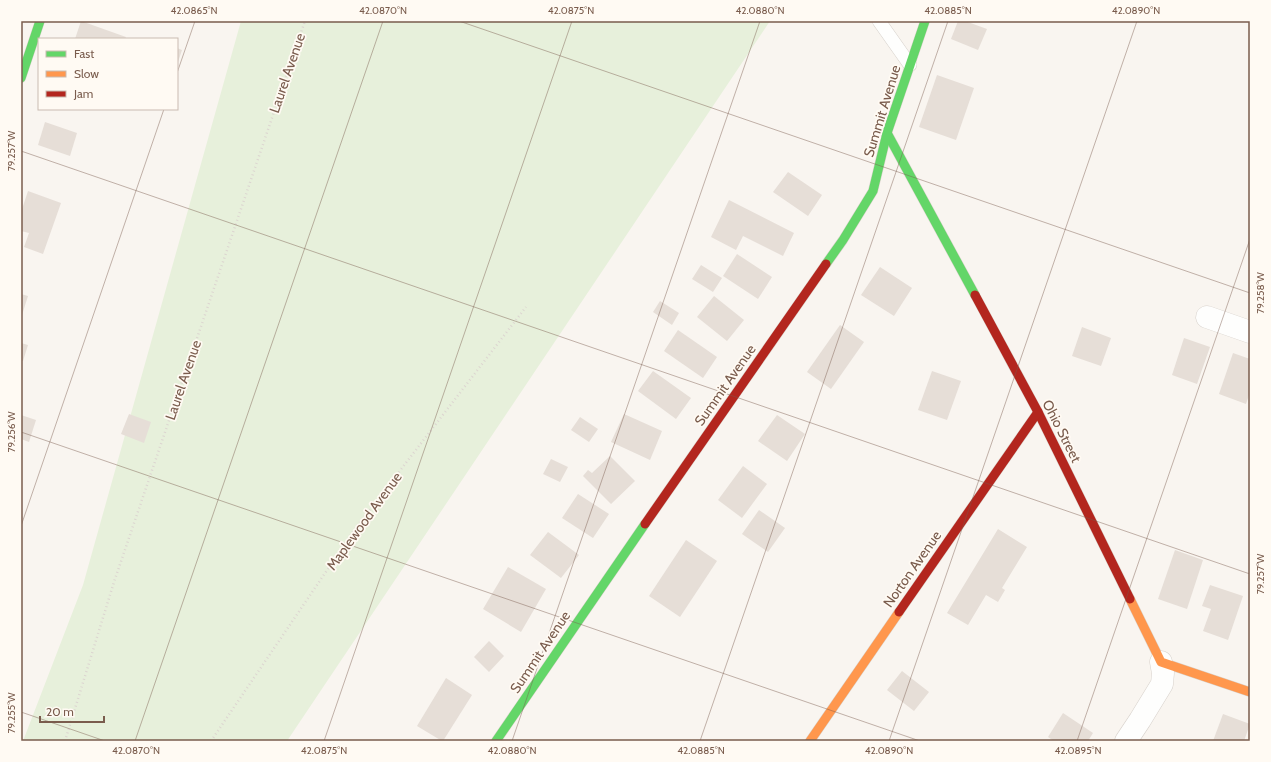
<svg xmlns="http://www.w3.org/2000/svg" width="1271" height="762" viewBox="0 0 1271 762" font-family="Cabin,sans-serif">
<style>
.green{fill:#e7f0db}
.building{fill:#e6ded7}
.lines{fill:none;stroke-linecap:round;stroke-linejoin:round}
.lane-casing{stroke:#d7d1cb;stroke-width:14}
.street-casing{stroke:#d7d1cb;stroke-width:23}
.fast-casing{stroke:#d9d2cb;stroke-width:10}
.slow-casing{stroke:#d9d2cb;stroke-width:10}
.jam-casing{stroke:#d9d2cb;stroke-width:10}
.path{stroke:#dcd5d0;stroke-width:2.5;stroke-dasharray:1 3;stroke-linecap:butt}
.lane{stroke:#fefefd;stroke-width:13}
.street{stroke:#fefefd;stroke-width:22}
.fast{stroke:#63d668;stroke-width:9}
.slow{stroke:#ff974d;stroke-width:9}
.jam{stroke:#b3261e;stroke-width:9}
.ticks{fill:none;stroke:#7a5c4d;stroke-width:1;stroke-opacity:0.45}
.labels{text-anchor:middle;stroke-width:3.5;stroke-linejoin:round;paint-order:stroke}
.street-label{font-size:14px;fill:#7a5c4d;stroke:#fffaf3}
.neatline{fill:none;stroke:#7a5c4d;stroke-width:1.5}
.ticks-label{font-size:10px;text-anchor:middle;fill:#7a5c4d}
</style>
<rect width="100%" height="100%" fill="#f9f5f0"/>
<path class="green" d="M241,21h529l-483,720h-264l60,-156z"/>
<g class="building">
<path d="M81,21l45,16 -1,2h-50z"/>
<path d="M958,21h7l22,8 -9,21 -27,-11z"/>
<path d="M177,48l5,2 -5,15z"/>
<path d="M937,75l37,13 -18,52 -37,-13z"/>
<path d="M45,122l32,11 -7,23 -32,-11z"/>
<path d="M788,172l34,23 -14,21 -35,-24z"/>
<path d="M28,191l33,12 -18,51 -19,-7 5,-14 -8,-2v-19z"/>
<path d="M729,200l65,33 -11,23 -40,-20 -7,14 -25,-13z"/>
<path d="M737,254l35,23 -14,22 -35,-23z"/>
<path d="M701,265l21,13 -9,14 -21,-13z"/>
<path d="M880,267l32,21 -18,28 -33,-21z"/>
<path d="M21,294l7,2 -7,22z"/>
<path d="M714,296l30,24 -17,21 -30,-24z"/>
<path d="M660,301l19,12 -7,12 -19,-13z"/>
<path d="M840,325l24,17 -33,47 -24,-17z"/>
<path d="M1082,327l29,11 -10,28 -29,-10z"/>
<path d="M678,330l39,27 -14,21 -39,-27z"/>
<path d="M1184,338l26,9 -13,37 -25,-9z"/>
<path d="M21,343l7,2 -5,16h-2z"/>
<path d="M1233,353l17,6v33l-4,12 -27,-10z"/>
<path d="M653,371l38,27 -15,21 -38,-28z"/>
<path d="M932,371l29,10 -14,39 -29,-10z"/>
<path d="M129,414l22,8 -7,21 -23,-9z"/>
<path d="M624,414l38,17 -12,29 -39,-18z"/>
<path d="M21,415l15,5 -7,22 -8,-3z"/>
<path d="M777,415l28,19 -18,27 -29,-20z"/>
<path d="M580,417l18,12 -9,13 -18,-12z"/>
<path d="M610,456l25,25 -24,23 -28,-28 5,-6 4,3z"/>
<path d="M551,459l17,8 -8,15 -17,-8z"/>
<path d="M743,466l24,18 -25,34 -24,-18z"/>
<path d="M578,494l31,20 -16,24 -31,-20z"/>
<path d="M759,510l26,18 -17,24 -26,-18z"/>
<path d="M998,529l29,18 -25,41 3,2 -7,12 -12,-7 -18,30 -21,-12z"/>
<path d="M548,532l31,23 -18,23 -31,-23z"/>
<path d="M686,540l31,21 -37,56 -31,-21z"/>
<path d="M1175,550l28,10 -16,49 -29,-10z"/>
<path d="M508,567l38,22 -25,43 -38,-23z"/>
<path d="M1210,585l33,11 -15,44 -25,-9 8,-22 -9,-3z"/>
<path d="M489,641l15,15 -15,16 -15,-15z"/>
<path d="M902,671l27,21 -15,19 -27,-21z"/>
<path d="M446,678l26,17 -29,46h-1l-25,-15z"/>
<path d="M1063,713l30,20 -5,8h-34l-6,-4z"/>
<path d="M1223,714l27,10 -6,17h-31z"/>
</g>
<g class="lines">
<defs>
<path id="lane" d="M879,21l31,44"/>
<g id="street">
<path d="M1207,317l43,15"/>
<path d="M1126,741l14,-21 22,-36 1,-11 -2,-11"/>
</g>
<g id="fast">
<path d="M21,78l19,-57"/>
<path d="M887,133l88,162"/>
<path d="M826,264l17,-24 30,-49 14,-58 38,-112"/>
<path d="M496,741l149,-217"/>
</g>
<g id="slow">
<path d="M1130,599l31,63 89,30"/>
<path d="M810,741l89,-129"/>
</g>
<g id="jam">
<path d="M975,295l63,117 92,187"/>
<path d="M645,524l181,-260"/>
<path d="M899,612l139,-200"/>
</g>
</defs>
<use href="#lane" class="lane-casing"/>
<use href="#street" class="street-casing"/>
<use href="#fast" class="fast-casing"/>
<use href="#slow" class="slow-casing"/>
<use href="#jam" class="jam-casing"/>
<g class="path">
<path d="M65,741l49,-159 191,-561"/>
<path d="M211,741l144,-212 171,-222"/>
</g>
<use href="#lane" class="lane"/>
<use href="#street" class="street"/>
<use href="#fast" class="fast"/>
<use href="#slow" class="slow"/>
<use href="#jam" class="jam"/>
</g>
<path class="ticks" d="M459,21l791,272M177,73l18,-52M21,151l1229,423M21,432l899,309M21,526l143,-417M21,712l84,29M135,741l248,-720M324,741l248,-720M512,741l248,-720M700,741l248,-720M889,741l248,-720M1077,741l173,-502"/>
<g class="labels">
<g class="street-label">
<text transform="translate(287 73) rotate(-71)" y="5">Laurel Avenue</text>
<text transform="translate(882 111) rotate(-73)" y="5">Summit Avenue</text>
<text transform="translate(183 380) rotate(-71)" y="5">Laurel Avenue</text>
<text transform="translate(725 385) rotate(-55)" y="5">Summit Avenue</text>
<text transform="translate(1062 431) rotate(63)" y="5">Ohio Street</text>
<text transform="translate(364 521) rotate(-54)" y="5">Maplewood Avenue</text>
<text transform="translate(912 569) rotate(-55)" y="5">Norton Avenue</text>
<text transform="translate(540 652) rotate(-56)" y="5">Summit Avenue</text>
</g>
</g>
<rect width="1271" height="762" fill="none" stroke="#fffaf3" stroke-width="44"/>
<rect x="38" y="38" width="140" height="72" fill="#fffaf3" stroke="#cabbb1"/>
<rect x="46" y="51" width="20" height="6" fill="#63d668" stroke="#cabbb1"/>
<text x="74" y="58" font-size="12" fill="#7a5c4d">Fast</text>
<rect x="46" y="71" width="20" height="6" fill="#ff974d" stroke="#cabbb1"/>
<text x="74" y="78" font-size="12" fill="#7a5c4d">Slow</text>
<rect x="46" y="91" width="20" height="6" fill="#b3261e" stroke="#cabbb1"/>
<text x="74" y="98" font-size="12" fill="#7a5c4d">Jam</text>
<path d="M40 716v6h64v-6" fill="none" stroke="#7a5c4d" stroke-width="2"/>
<text x="46" y="716" font-size="12" fill="#7a5c4d" stroke="#fffaf3" stroke-width="3" paint-order="stroke">20 m</text>
<rect x="22" y="22" width="1227" height="718" class="neatline"/>
<g class="ticks-label">
<text x="194" y="14">42.0865°N</text>
<text x="383" y="14">42.0870°N</text>
<text x="571" y="14">42.0875°N</text>
<text x="760" y="14">42.0880°N</text>
<text x="948" y="14">42.0885°N</text>
<text x="1136" y="14">42.0890°N</text>
<text transform="translate(11 151) rotate(-90)" y="4">79.257°W</text>
<text transform="translate(1260 293) rotate(-90)" y="4">79.258°W</text>
<text transform="translate(11 432) rotate(-90)" y="4">79.256°W</text>
<text transform="translate(1260 574) rotate(-90)" y="4">79.257°W</text>
<text transform="translate(11 713) rotate(-90)" y="4">79.255°W</text>
<text x="136" y="754">42.0870°N</text>
<text x="324" y="754">42.0875°N</text>
<text x="512" y="754">42.0880°N</text>
<text x="701" y="754">42.0885°N</text>
<text x="889" y="754">42.0890°N</text>
<text x="1078" y="754">42.0895°N</text>
</g>
</svg>
